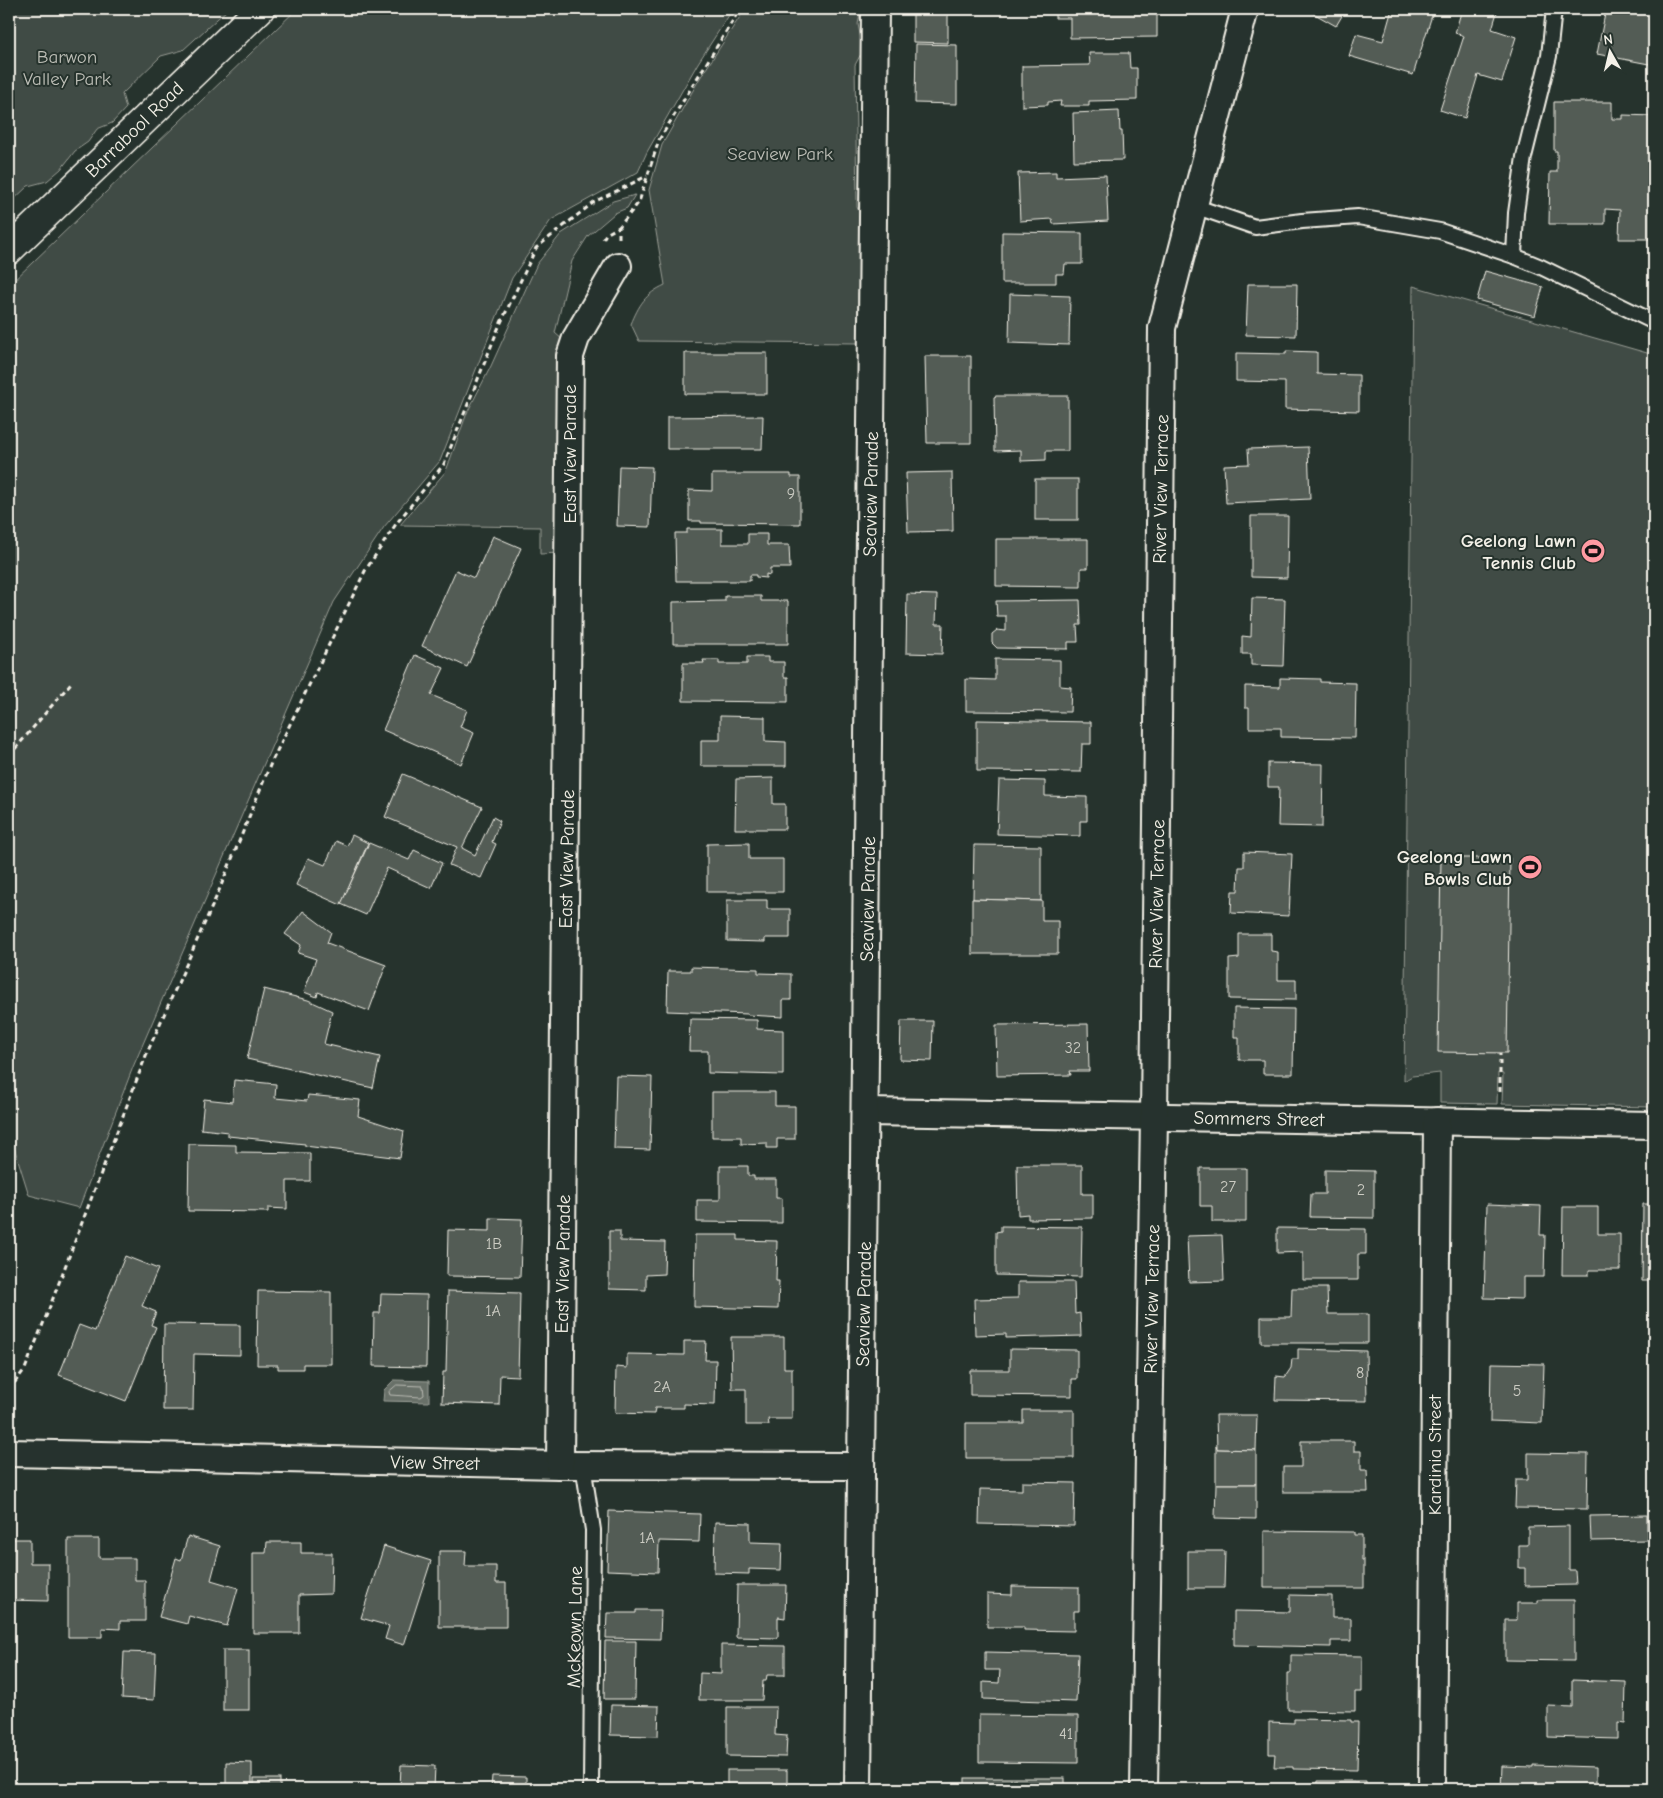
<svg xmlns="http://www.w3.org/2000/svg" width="1663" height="1798" viewBox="0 0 1663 1798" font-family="'Comic Neue',sans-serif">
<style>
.green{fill:#414b45;stroke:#9a9e96}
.water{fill:#676f68;stroke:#9fa39b}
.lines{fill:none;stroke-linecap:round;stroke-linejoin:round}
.shore{stroke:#bcbdb5;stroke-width:1}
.building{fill:#525c55;stroke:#f4f1e8}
.lane-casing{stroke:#f4f1e8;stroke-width:18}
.street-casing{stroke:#f4f1e8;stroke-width:30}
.secondary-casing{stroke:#f4f1e8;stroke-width:31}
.path{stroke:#f4f1e8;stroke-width:3;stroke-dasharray:5 4;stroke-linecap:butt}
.lane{stroke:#26332d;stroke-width:14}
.street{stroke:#26332d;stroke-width:26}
.secondary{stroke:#26332d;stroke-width:28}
.labels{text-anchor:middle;stroke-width:4;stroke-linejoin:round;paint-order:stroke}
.number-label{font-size:16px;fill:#ccccc3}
.park-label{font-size:19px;fill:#bebfb7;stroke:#26332d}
.street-label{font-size:19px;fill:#f4f1e8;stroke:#26332d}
.poi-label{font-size:19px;font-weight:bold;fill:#f4f1e8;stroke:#26332d;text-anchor:end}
</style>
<rect width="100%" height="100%" fill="#26332d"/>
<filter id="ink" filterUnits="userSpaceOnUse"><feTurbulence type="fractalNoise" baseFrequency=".02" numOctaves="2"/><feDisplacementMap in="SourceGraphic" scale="10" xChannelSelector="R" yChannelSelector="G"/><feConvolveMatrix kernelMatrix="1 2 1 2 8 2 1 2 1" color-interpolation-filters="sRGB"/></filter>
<g filter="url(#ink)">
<g class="green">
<path d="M9,9h219l-45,41 -22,6 -39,38 4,14 -14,15 -15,6 -9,13 -13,9 -14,18 -14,12 -19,5 -19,18z"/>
<path d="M297,9h436l-35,54 -51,89 -9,20 -87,48 -39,58 -72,183 -56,66 -50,75 -201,465 -54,141 -50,-13 -20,-64v-846z"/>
<path d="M745,9h116v1l-3,14 5,26 -8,15 2,142 10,23 -3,45 -6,18 1,50 -220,-2 -8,-17c8,-19 14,-30 34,-39l-16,-95 13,-45 38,-67z"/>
<path d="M635,195l-8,13 -12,5 -27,23 -16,25 -17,72 8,7 -3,213 -20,1v-27l-140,-2 46,-54 21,-58 24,-47 46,-102 24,-30 52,-33z"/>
<path d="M1413,286l241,69v752l-152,-3 1,-30 -5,-1 -1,31 -57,-1v-30l-28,3 -8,5z"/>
</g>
<path class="water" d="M394,1380l35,1v21l-46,-1 1,-11z"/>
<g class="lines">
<path class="shore" d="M397,1385l26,1 1,9 -3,2 -31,-2 -1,-3z"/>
</g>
<g class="building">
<path d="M913,9h35v34l-35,-1z"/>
<path d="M1055,9h102v28l-87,1v-20h-15z"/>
<path d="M1306,9h40l-10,17z"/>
<path d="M1392,9h42l-21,66 -64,-19 7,-22 27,7z"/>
<path d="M1462,9h36l-6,20 24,8 -14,45 -24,-7 -13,43 -25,-8 24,-74 -9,-3z"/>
<path d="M1606,9h48v56l-57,-11z"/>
<path d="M916,44l41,1v59l-42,-1z"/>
<path d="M1089,53h40l1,15h7v32l-48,1v5h-29l1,-5 -13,1v3l-26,1v-40l68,-1z"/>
<path d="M1554,102h58v17h11v-4l31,1v123h-35l1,-29 -15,-1v15h-56l1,-52h7v-21h-3z"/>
<path d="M1119,111l1,20h2l1,29 -49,1 -1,-48z"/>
<path d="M1056,172v5l50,-2 2,46 -55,3 -1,-5 -32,2 -2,-48z"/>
<path d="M1002,232l80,1v31h-17l-1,10h-8v9h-54z"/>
<path d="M1485,271l58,16 -8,29 -58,-16z"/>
<path d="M1248,284h49l-1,52 -50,-1z"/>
<path d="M1010,294l60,2 -1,49 -60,-2z"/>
<path d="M1286,351l31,1v22l42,1v36l-74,-2v-27l-49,-1v-28l50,1z"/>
<rect x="685" y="353" width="82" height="41"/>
<path d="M925,356h46v87h-44z"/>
<path d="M996,396h72v55h-22v9l-25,1v-11l-26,1 -1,-54z"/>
<path d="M763,416l-1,33h-95v-32z"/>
<path d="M1308,447l2,52 -84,4 -2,-38 25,-1 -1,-15z"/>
<path d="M619,466l33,1 -2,60 -33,-1z"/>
<path d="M952,472l1,59 -45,1 -2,-59z"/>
<path d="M712,474h79v3h9v47l-99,-1v-2h-12v-31l23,1z"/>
<rect x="1035" y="479" width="43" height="41"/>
<path d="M1251,516h37l-1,62 -36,-1z"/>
<path d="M687,529h35v15h26v-10h19v11h22l1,23h-20v7l-4,-1v4l-10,-1v-2h-6v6h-74l-1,-48h12z"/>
<path d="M493,536l28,12 -54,119 -45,-21 34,-76 18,8z"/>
<path d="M996,539h92v29h-7v19l-85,-1z"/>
<path d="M907,594l30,1 -1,29h7l-1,30 -36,-1z"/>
<path d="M725,596h36v5h27v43h-115v-42l52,-1z"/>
<path d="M1252,598l33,1 -2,67 -32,-1v-11h-9v-18l9,1z"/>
<path d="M1080,600l1,25h-4l1,17h-10v7l-71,-1 -5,-5v-9l5,-4 9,1v-15h-9l-1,-15z"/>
<path d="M415,655l29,13 -13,27 36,15 -7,17 14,6 -13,31 -78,-34z"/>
<path d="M747,657h21v5h16v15h4v25l-105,-1v-38h21l-1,-3h16v4h28z"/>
<path d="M995,659l65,1v26l11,1 -1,25 -104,-1v-32l29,1z"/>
<path d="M1280,678l40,1v3l36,1 -1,55 -74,-1v-9h-32v-20h-4v-22l35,1z"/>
<path d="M720,716l45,1v24l21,1v24h-85v-26h19z"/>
<path d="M977,720l114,2v22h-9l-1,28 -104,-1z"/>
<path d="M1268,763l55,1 -1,63 -44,-1 1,-39h-11z"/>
<path d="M403,774l79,33 -20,41 13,7 18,-38 7,4 -8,21 4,2 -15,34 -32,-13 8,-18 -72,-30z"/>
<path d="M773,778v26h12v25h-50l1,-50z"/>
<path d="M999,780l46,1v15l42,1v24h-7v15l-83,-2z"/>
<path d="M352,835l16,8 -27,62 -45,-20 12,-27 17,7 11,-24 11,5z"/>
<path d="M369,843l40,17 5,-10 28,13 -11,25 -44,-20 -21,47 -25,-11z"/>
<path d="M749,843v16h34v33h-76v-48z"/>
<path d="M974,845l67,1v55l-68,-2z"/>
<path d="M1244,852l48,2 -3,62 -58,-3 1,-22h6l1,-24h5z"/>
<path d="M1441,858h69l-3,195 -69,-1z"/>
<path d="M972,899l70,2v20h16v33h-86z"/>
<path d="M727,900h40v9h23v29h-25v4l-38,-1z"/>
<path d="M303,911l28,21 -4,11 59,22 -17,46 -51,-19 -1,5 -13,-5 12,-33 -18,-6 3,-8 -16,-11z"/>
<path d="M1239,934h32v17l7,1v28h18v20l-67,-1v-40l10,-1z"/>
<path d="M691,967l67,2v4l33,1v26h-8v17l-35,-2v-1l-81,-3 1,-40h23z"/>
<path d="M264,989l44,11 24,11 -8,33 56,13 -7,31 -126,-29z"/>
<path d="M1234,1008l60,1 -1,65h-30v-14h-24v-23h-5z"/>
<path d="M690,1019l67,1v9l26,1v45l-75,-2v-22h-19z"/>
<path d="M901,1021h32l-1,40 -32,-1z"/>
<path d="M1088,1024l1,47h-19l1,4 -74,1 -1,-51z"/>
<path d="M616,1076l36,1 -2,73 -36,-1z"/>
<path d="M234,1080l42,4 -1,14 32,3 1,-6 52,5 -2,16 46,15 -4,27 -95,-12v-2l-77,-8v-4l-27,-3 3,-30 28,3z"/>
<path d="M712,1092h63v14h20v33h-18v9h-10v-5l-26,1v-7h-29z"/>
<path d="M189,1144l47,1v7l74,1v28h-23v28l-19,-1v4l-80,-1z"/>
<path d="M1017,1165h65v29h11v24l-65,1v-5l-10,1z"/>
<path d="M720,1166h28v10h6v3h22v19h6v25l-85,-1v-22h23z"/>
<path d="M1200,1168h46v54h-34v-16h-12z"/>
<path d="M1325,1170l49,1v47l-64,-1 1,-23h14z"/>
<path d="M1487,1204l54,2 -1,29h5l-1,42h-21v22l-39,-1z"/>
<path d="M1643,1204h11v77h-12z"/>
<path d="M1563,1207h35v27h22v36h-31v5h-27z"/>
<path d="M490,1218l32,1 -2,58 -73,-1 1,-46 42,1z"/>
<path d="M1001,1226l81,1 -1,50 -85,-2v-43l5,-1z"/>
<path d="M1277,1228l89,1v25h-8v26h-55v-28l-26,1z"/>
<path d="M609,1231h11v10l45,1 -1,32 -18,1v15l-37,-1z"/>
<path d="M695,1235h43v5l39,1 -1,40h3l-1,28 -84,-2z"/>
<path d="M1222,1235l2,46 -35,1 -2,-46z"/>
<path d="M125,1256l33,13 -16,37 14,6 -5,13 5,2 -30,74 -67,-26 20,-50 16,6z"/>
<path d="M1018,1282h56l1,32 5,-1 1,23 -75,2v-4l-31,1 -1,-36 44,-1z"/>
<path d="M1292,1288h35l1,26h40v29h-107v-26h30z"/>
<path d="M258,1291l73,1v72h-28v5h-25v-4h-21z"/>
<path d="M448,1291l72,2 -2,83 -18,-1 -1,30 -57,-2 1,-31h3z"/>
<path d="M381,1294l46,1 -1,72 -53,-1 1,-53h6z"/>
<path d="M164,1324l76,1v30l-46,-1 -1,56h-30z"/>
<path d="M731,1337h53v31h8v51h-24l1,6h-23v-36h-14z"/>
<path d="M684,1341h22l-1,19h11l-1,45 -31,-1v4h-29l-1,6 -39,-1 1,-46 11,1v-14l57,1z"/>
<path d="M1010,1349l67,1v29h-5v17l-102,-1v-25h40z"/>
<path d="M1298,1349l68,2 1,50 -92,-1 1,-24 9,1 6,-9 1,-9h6z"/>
<path d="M1491,1363l53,1 -2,59 -52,-2z"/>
<path d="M1023,1410h51v48h-108v-35h57z"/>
<path d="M1216,1415h41l-1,35 -39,-1z"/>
<path d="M1301,1441h53v10h7v19h6l1,22h-85v-25h18z"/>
<path d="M1216,1446l1,3 39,1v34h-40z"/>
<path d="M1528,1453l60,1 -1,55 -72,-1 1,-28h12z"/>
<path d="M1022,1482l53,1 -1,43 -95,-2 1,-35 42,1z"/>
<path d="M1216,1484h40v35l-41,-1z"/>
<path d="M609,1511l91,3 -1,28 -40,-1 -1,31 -51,-2z"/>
<path d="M1647,1515v25l-56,1 -1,-25z"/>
<path d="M715,1522l35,1v19l32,1 -1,27 -32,-1v5l-35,-1z"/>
<path d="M1569,1526v44h6l1,15 -51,1v-18h-6v-23h9v-18z"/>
<path d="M1264,1531l90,1v3h8v25h2v28h-100z"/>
<path d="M188,1536l32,10 -9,34 27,8 -11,38 -38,-10 -2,8 -28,-7 17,-59 5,2z"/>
<path d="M9,1539h21v24h18v38l-39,-1z"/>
<path d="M68,1539h31v19h36v22h10v41h-25v8l-18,-1v9h-34z"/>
<path d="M267,1542h34v11h31l-1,41 -32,1v38h-46v-80h13z"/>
<path d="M384,1546l47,15 -27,84 -19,-6 4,-13 -28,-8z"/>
<path d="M439,1551h27l-1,15h31v17h10v44h-67z"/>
<path d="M1188,1551h37l-1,37h-36z"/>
<path d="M737,1585h49l-1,33 -7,-1v21l-42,-1z"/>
<path d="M1012,1586l67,1v24h-5v20l-50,-1v-3h-37v-33l25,1z"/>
<path d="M1290,1595l42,1v22h19v23h-20v6l-97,-2v-34l56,1z"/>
<path d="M1538,1600h36v61l-69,-1v-40h12v-17h21z"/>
<path d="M636,1610h25l-1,29 -54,-1 1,-25h29z"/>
<path d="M605,1641h31l-1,58h-31z"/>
<path d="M721,1645l64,1v29h-18l-1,6h-3l-1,19h-63l1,-27 21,1z"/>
<rect x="223" y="1650" width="26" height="60"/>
<path d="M124,1652l32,1 -2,47 -32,-2z"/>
<path d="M985,1652l93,2 -2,48 -93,-3v-17l16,1 1,-13h-15z"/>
<path d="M1291,1655l71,1v36h-7v19l-67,-1v-37h3z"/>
<path d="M1572,1680l54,2 -1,42 -7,-1v16l-70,-2v-31l24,1z"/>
<path d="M611,1705l48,1 -1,30 -48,-1z"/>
<path d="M727,1707h49l-1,28 12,1 -1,21 -59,-1z"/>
<path d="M979,1715l99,1v47l-99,-1z"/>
<path d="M1294,1719l57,1v2h7l-1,48 -64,-1v-2h-19l1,-13h-6v-32l25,1z"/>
<path d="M226,1762l26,1v26h-26z"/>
<path d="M401,1765l34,1 -1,23h-34z"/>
<path d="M1533,1765l63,2v22h-95l1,-23 31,1z"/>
<rect x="727" y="1770" width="60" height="19"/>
<path d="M492,1776l34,1v12h-35z"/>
<rect x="965" y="1778" width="100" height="11"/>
<rect x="254" y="1779" width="26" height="10"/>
<path d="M1318,1781h48v8h-49z"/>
</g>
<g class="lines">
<defs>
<g id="lane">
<path d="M1194,206l61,21 47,-6 56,-4 82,14 74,25 27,11 113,55"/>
<path d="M1514,256l2,-43 8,-56 25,-101 5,-47"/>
<path d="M583,1465l10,65 -2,259"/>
</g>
<g id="street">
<path d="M865,1112l789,13"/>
<path d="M9,1453l551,12 301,1"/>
<path d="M560,1465l10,-1109 6,-18 42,-72"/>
<path d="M858,1789l17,-1780"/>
<path d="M1144,1789l10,-673 8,-788 83,-319"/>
<path d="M1432,1789l5,-668"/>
</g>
<path id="secondary" d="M9,250l251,-241"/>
</defs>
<use href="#lane" class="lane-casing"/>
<use href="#street" class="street-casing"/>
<use href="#secondary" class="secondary-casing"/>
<g class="path">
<path d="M619,238v-11l20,-25 20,-62 81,-131"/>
<path d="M603,239l3,-5 13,-7"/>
<path d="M9,756l62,-73"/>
<path d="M1500,1092v-39"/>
<path d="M9,1390l16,-21 22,-55 100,-261 71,-160 53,-130 94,-192 31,-47 48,-60 54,-135 38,-81 58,-46 53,-26"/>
</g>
<use href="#lane" class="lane"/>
<use href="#street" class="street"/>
<use href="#secondary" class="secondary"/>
</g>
</g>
<defs>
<symbol id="stadium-disc" viewBox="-11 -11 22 22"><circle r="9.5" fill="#ff9aa2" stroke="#26332d"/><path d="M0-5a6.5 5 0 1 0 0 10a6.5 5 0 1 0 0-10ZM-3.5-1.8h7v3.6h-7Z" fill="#111"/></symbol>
</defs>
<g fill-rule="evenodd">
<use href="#stadium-disc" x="1579" y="537" width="28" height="28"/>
<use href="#stadium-disc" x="1516" y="853" width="28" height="28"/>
</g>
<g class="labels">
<g class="number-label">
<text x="791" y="499">9</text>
<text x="1073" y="1053">32</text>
<text x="1228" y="1192">27</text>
<text x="1361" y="1195">2</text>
<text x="494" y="1249">1B</text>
<text x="493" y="1316">1A</text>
<text x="1360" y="1378">8</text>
<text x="662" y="1392">2A</text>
<text x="1517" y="1396">5</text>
<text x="647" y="1543">1A</text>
<text x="1066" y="1739">41</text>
</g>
<g class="park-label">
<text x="67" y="63">Barwon<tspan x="67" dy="22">Valley Park</tspan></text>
<text x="780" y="160">Seaview Park</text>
</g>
<g class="street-label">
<text transform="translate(134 129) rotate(-44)" y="7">Barrabool Road</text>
<text transform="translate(569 454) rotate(-90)" y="7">East View Parade</text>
<text transform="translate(1160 489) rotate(-89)" y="7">River View Terrace</text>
<text transform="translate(870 494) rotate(-89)" y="7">Seaview Parade</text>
<text transform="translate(566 859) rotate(-89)" y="7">East View Parade</text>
<text transform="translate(1156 894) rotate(-89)" y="7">River View Terrace</text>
<text transform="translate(867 899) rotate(-89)" y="7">Seaview Parade</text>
<text transform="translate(1259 1118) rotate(1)" y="7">Sommers Street</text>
<text transform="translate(562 1264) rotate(-89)" y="7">East View Parade</text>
<text transform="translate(1151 1299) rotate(-89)" y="7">River View Terrace</text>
<text transform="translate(863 1304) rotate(-89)" y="7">Seaview Parade</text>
<text transform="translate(1434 1455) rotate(-90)" y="7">Kardinia Street</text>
<text transform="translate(435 1462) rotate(1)" y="7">View Street</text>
<text transform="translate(574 1627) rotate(-89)" y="7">McKeown Lane</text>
</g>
<g class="poi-label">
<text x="1576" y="547">Geelong Lawn<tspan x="1576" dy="22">Tennis Club</tspan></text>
<text x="1512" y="863">Geelong Lawn<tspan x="1512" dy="22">Bowls Club</tspan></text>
</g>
</g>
<rect width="1663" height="1798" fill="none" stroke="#26332d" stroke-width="30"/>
<rect x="15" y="15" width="1633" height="1768" fill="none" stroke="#f4f1e8" stroke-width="2" filter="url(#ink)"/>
<g transform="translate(1610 52) rotate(352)" stroke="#26332d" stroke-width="4" paint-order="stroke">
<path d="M0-4L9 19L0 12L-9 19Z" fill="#f4f1e8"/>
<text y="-8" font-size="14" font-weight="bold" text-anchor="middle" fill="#f4f1e8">N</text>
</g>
</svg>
